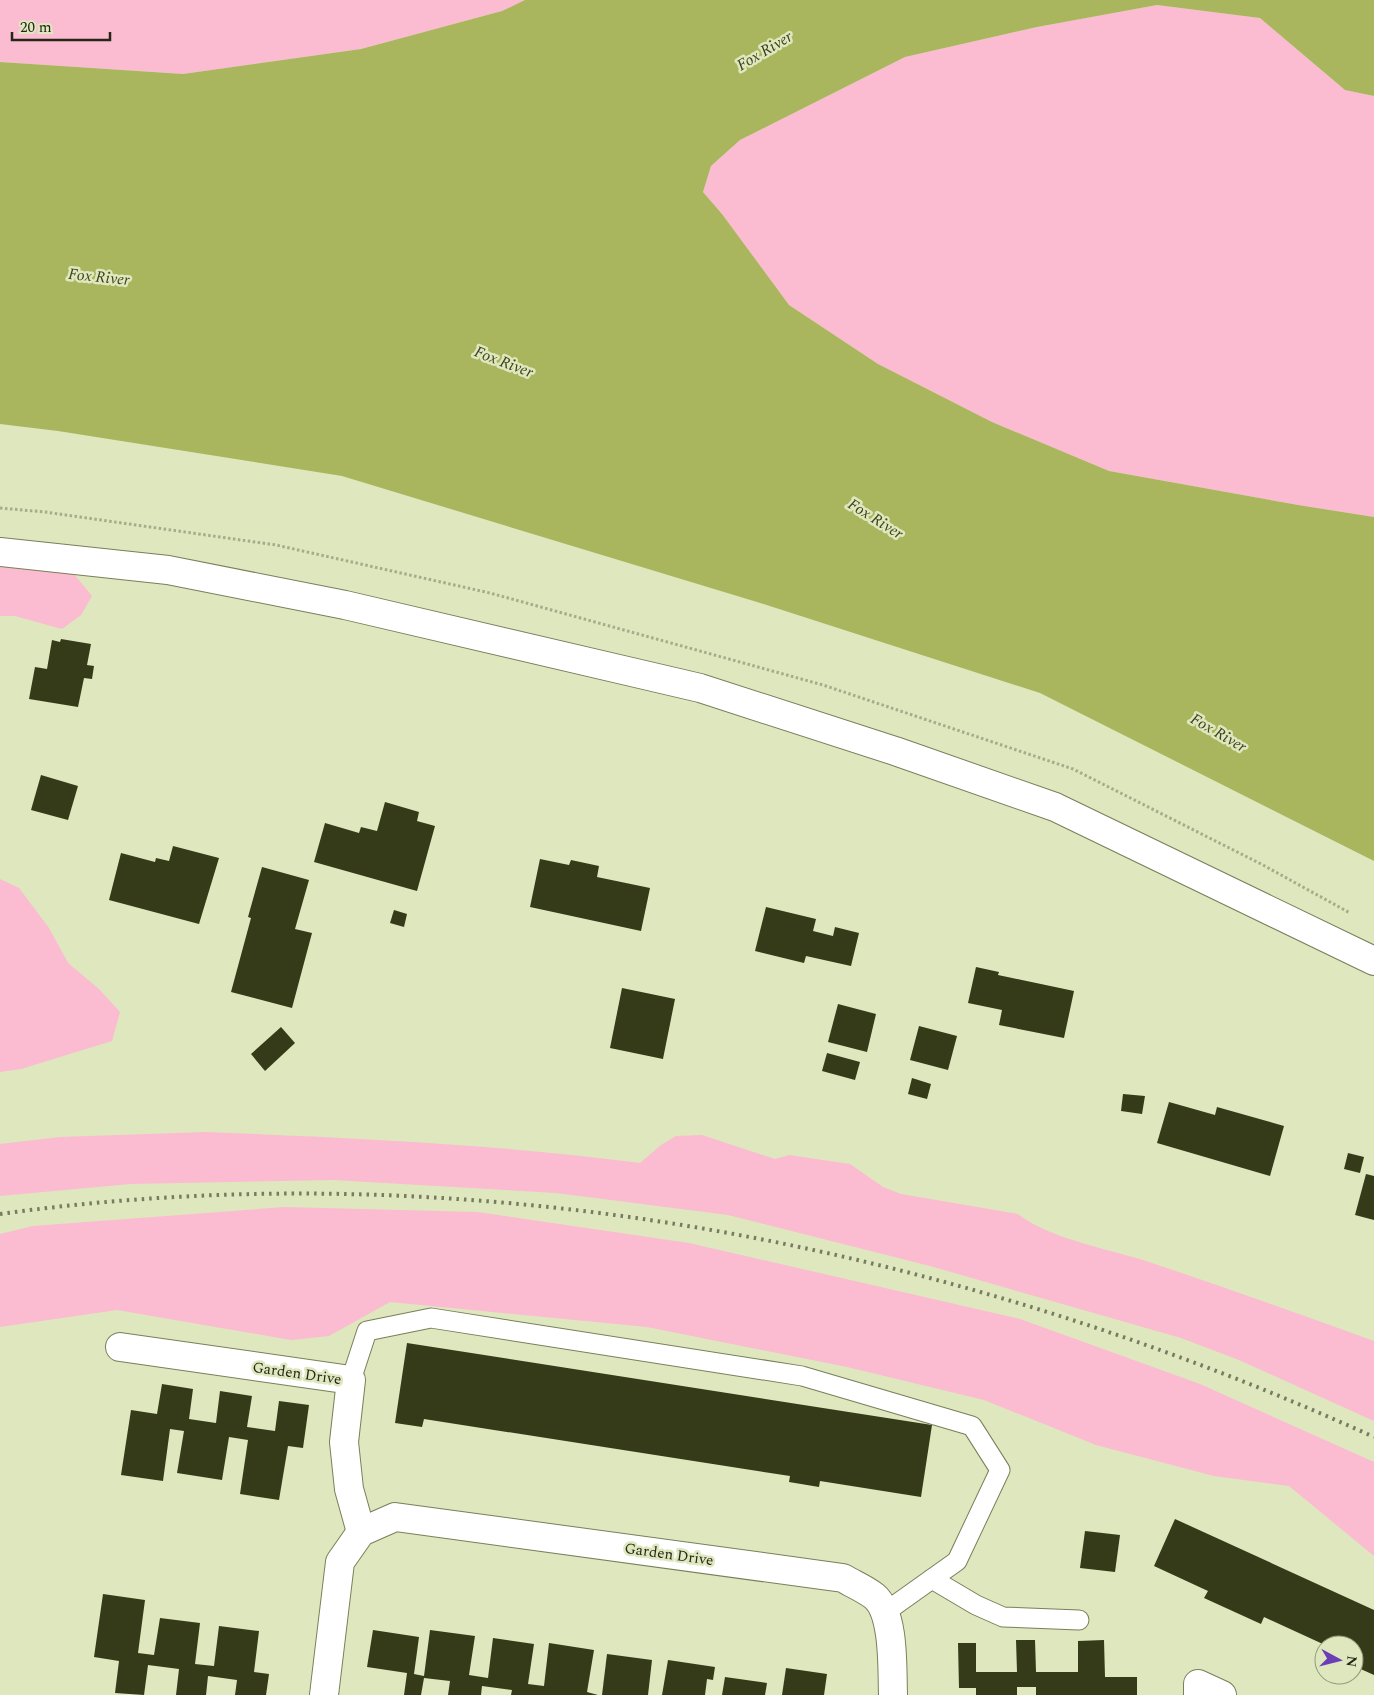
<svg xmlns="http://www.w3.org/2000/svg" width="1374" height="1695" viewBox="0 0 1374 1695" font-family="Spectral,serif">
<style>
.green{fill:#fbbbd1}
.water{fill:#a9b65d}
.building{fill:#353a18}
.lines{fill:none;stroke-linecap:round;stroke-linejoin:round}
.service-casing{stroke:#787f5a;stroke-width:21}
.minor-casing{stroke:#787f5a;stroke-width:30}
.tertiary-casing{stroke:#787f5a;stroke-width:30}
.path{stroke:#a5ac8b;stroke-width:3;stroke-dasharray:2.5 2.5;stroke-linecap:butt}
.service{stroke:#fff;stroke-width:19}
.minor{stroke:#fff;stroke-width:28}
.tertiary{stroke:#fff;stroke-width:28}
.rail{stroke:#777b61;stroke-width:4;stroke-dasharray:2.5 5;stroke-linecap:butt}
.labels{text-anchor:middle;stroke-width:5;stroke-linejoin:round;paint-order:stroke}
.street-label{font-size:15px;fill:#242617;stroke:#dfe7be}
.water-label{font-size:16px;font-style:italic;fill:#3c411b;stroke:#dfe7be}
</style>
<rect width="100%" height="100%" fill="#dfe7be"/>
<g class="green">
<path d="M0,0h525l-23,11 -141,38 -178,25 -183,-12z"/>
<path d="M1157,5l103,13 85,72 29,6v421l-76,-12 -189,-34 -117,-49 -114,-58 -89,-59 -67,-91 -19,-22 8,-26 29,-26 165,-83 132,-30z"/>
<path d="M0,566l74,8 18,22 -11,19 -19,14 -47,-13h-15z"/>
<path d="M0,879l19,9 30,40 19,35 31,26 21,23 -8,29 -91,28 -21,3z"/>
<path d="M206,1132c145,6 290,12 434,31l21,-18 15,-9 26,-1 73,24 14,-4 61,9 33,23 18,7 117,20c31,25 92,35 131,48 75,25 150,52 225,79v80l-135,-61 -58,-22 -251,-72 -202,-51 -172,-22 -223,-13 -203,4 -130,12v-52l60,-7z"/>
<path d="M285,1207l192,5 212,31 331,76 180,65 174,78v94l-85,-70 -75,-10 -118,-31 -112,-45 -137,-33 -200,-40 -257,-25 -61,34 -38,4 -174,-30 -117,17v-93l33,-8z"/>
</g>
<path class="water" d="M525,0h849v96l-29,-6 -85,-72 -103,-13 -120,22 -132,30 -165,83 -29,26 -8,26 19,22 67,91 89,59 114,58 117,49 189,34 76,12v344l-334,-168 -283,-91 -415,-126 -284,-45 -58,-7v-362l183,12 178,-25 141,-38z"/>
<g class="building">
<path d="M61,639l30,5 -4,21 7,1 -2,13 -8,-1 -6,29 -49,-8 6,-32 12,2 5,-29 8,2z"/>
<path d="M41,775l37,11 -10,34 -37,-10z"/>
<path d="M385,802l34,10 -2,9 18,5 -18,65 -103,-29 11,-39 34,10 2,-6 16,4z"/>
<path d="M173,846l46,12 -20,66 -90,-24 12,-47 34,9 1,-4 13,3z"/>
<path d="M540,859l29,6 2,-5 28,6 -2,11 53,11 -9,43 -111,-24z"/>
<path d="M262,867l47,13 -14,49 17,4 -20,75 -61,-16 20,-74 -3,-1z"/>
<path d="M766,907l50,12 -3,12 20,5 2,-9 24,6 -8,33 -45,-10 -2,7 -49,-12z"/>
<path d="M394,910l13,4 -3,13 -14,-4z"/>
<path d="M976,967l23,5 -1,3 76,16 -10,47 -65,-13 3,-15 -34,-7z"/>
<path d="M622,988l53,11 -12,60 -53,-11z"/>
<path d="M838,1004l38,10 -9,38 -39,-10z"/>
<path d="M919,1026l38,10 -9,34 -38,-10z"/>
<path d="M281,1027l14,16 -30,28 -14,-17z"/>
<path d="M827,1053l33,9 -5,18 -33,-9z"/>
<path d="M912,1078l19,6 -4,15 -19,-5z"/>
<path d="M1123,1094l22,2 -3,18 -21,-3z"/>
<path d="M1169,1102l46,13 2,-8 67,19 -14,50 -113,-33z"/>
<path d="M1348,1153l16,4 -4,16 -16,-4z"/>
<path d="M1366,1174l8,2v44l-19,-5z"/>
<path d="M407,1343l525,82 -11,72 -101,-16 -1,6 -30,-5 1,-6 -366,-57 -2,8 -27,-4z"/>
<path d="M162,1384l31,5 -4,30 27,4 4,-32 32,5 -5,31 28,4 4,-30 30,4 -6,43 -15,-2 -9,54 -39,-6 8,-54 -19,-3 -7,43 -45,-7 7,-42 -14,-2 -7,52 -42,-6 10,-65 26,4z"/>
<path d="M1175,1519l199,91v65l-20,-9v-21h-29l-61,-28 -3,7 -57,-26 4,-7 -54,-25z"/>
<path d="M1085,1531l35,4 -5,37 -35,-4z"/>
<path d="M103,1594l42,6 -7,53 16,2 6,-37 40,5 -5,41 19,2 5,-40 40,5 -5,41 15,2 -3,21h-31l2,-15 -29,-4 -2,19h-30l3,-26 -31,-4 -4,30 -29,-2 4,-32 -25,-4z"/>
<path d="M373,1630l46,7 -5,37 10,2 6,-46 45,6 -6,39 19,3 5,-40 41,6 -6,40 16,2 5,-43 45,7 -7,42 11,3h-87l1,-5 -30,-4 -1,9h-33l2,-14 -26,-3 -3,17h-17l3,-22 -40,-6z"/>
<path d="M1016,1640h19l1,32h42v-31l26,-1 1,37h32v18h-101v-8h-19v8h-41v-7h-17l-1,-45h18v29h41z"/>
<path d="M607,1654l45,6 -4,35h-46z"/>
<path d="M668,1660l47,7 -2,13 -6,-1 -2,16h-43z"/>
<path d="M786,1668l41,6 -3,21h-42z"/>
<path d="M725,1677l42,6 -2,12h-43z"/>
</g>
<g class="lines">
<defs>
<g id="service">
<path d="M351,1380l16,-49 64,-13 371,58 170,50 28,44 -43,91 -73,52"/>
<path d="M932,1579l44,26 27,12 76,3"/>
</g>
<g id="minor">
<path d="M120,1347l231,33 -7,62 5,47 12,43"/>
<path d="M324,1695l16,-133 21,-30 34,-15 448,61c10,6 22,11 31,18 21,17 18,74 19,99"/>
<path d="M1198,1695v-11l24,11"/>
</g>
<path id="tertiary" d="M0,552l168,18 177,35 355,83 195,63 160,56 319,154"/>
</defs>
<use href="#service" class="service-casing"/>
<use href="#minor" class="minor-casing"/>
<use href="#tertiary" class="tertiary-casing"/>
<path class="path" d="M0,508l45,4 231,33 214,48 333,92 250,84 190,96 87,48"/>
<use href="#service" class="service"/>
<use href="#minor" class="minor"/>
<use href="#tertiary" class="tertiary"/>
<path class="rail" d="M0,1214c468,-65 946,29 1374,223"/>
</g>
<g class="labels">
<g class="street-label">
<text transform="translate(297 1373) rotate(8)" y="5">Garden Drive</text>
<text transform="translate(669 1554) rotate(8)" y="5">Garden Drive</text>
</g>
<g class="water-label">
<text transform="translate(764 50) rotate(-31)" y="6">Fox River</text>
<text transform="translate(99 276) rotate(6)" y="6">Fox River</text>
<text transform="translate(504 361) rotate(21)" y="6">Fox River</text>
<text transform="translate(876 518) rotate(32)" y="6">Fox River</text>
<text transform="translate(1219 732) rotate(30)" y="6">Fox River</text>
</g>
</g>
<g transform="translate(1339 1660) rotate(97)"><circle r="24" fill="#dfe7be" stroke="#949a7b"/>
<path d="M0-4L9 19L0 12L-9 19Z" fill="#6b3eb6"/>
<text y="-8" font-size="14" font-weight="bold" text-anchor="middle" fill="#242617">N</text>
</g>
<path d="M12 32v8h98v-8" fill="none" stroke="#242617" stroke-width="2.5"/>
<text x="20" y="32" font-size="15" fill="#242617" stroke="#dfe7be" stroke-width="4" paint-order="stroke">20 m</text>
</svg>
